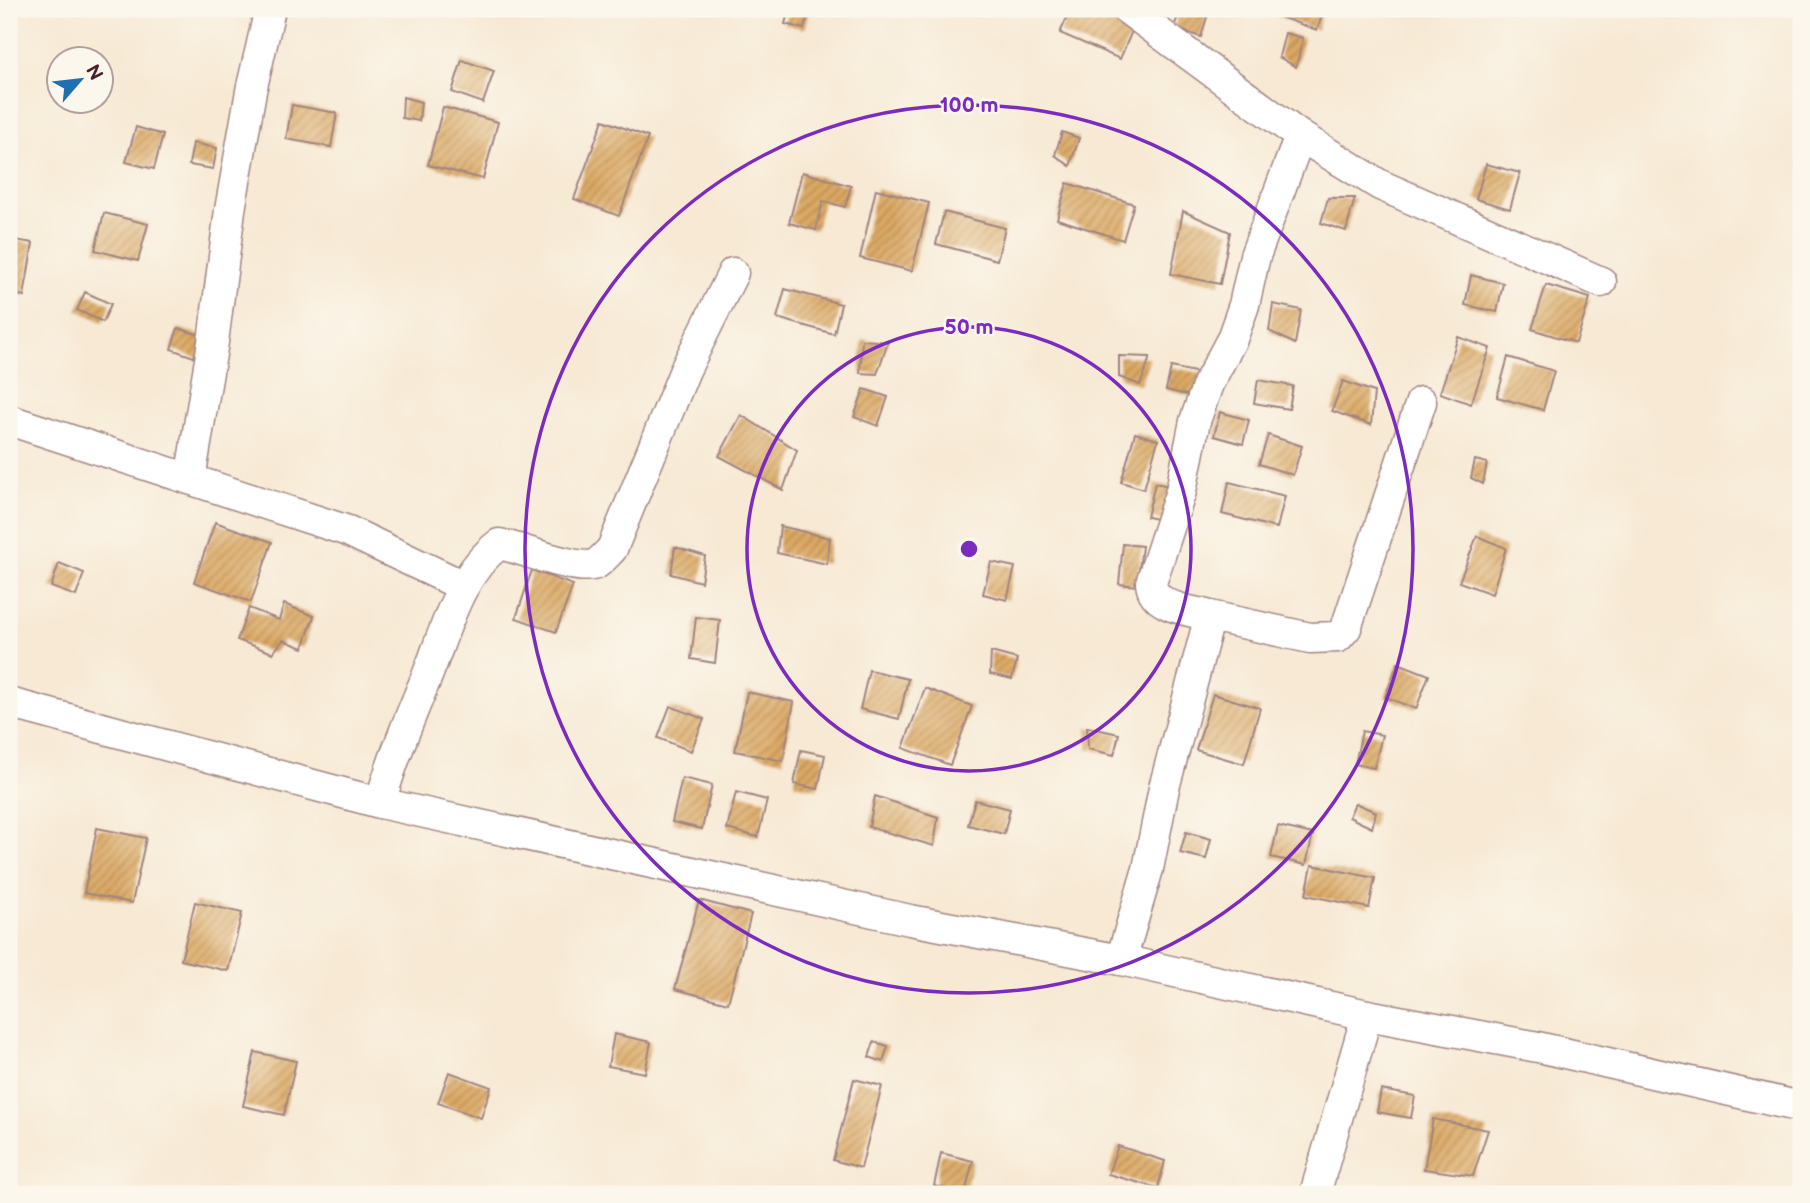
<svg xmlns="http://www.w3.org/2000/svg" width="1810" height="1203" viewBox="0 0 1810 1203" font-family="'Balsamiq Sans',sans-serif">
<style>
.building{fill:url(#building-hatch)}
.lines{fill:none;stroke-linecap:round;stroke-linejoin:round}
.minor-casing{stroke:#a08480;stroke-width:33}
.minor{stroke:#fff;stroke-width:30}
.ring{fill:none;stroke:#7b2cbf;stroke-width:3.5}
.centre{fill:#7b2cbf;stroke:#fbf7ec;stroke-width:3.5}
.ring-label{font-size:21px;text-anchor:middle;font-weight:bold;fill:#7b2cbf;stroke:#fbf7ec;stroke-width:5;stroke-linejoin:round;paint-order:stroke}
</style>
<defs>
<pattern id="building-hatch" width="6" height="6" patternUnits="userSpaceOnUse" patternTransform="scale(1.75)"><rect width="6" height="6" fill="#dca964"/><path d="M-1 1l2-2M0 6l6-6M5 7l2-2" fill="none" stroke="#b48953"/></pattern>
</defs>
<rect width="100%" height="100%" fill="#fbf7ec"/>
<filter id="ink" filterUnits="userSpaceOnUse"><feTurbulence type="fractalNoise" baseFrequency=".0143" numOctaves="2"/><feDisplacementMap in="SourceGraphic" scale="14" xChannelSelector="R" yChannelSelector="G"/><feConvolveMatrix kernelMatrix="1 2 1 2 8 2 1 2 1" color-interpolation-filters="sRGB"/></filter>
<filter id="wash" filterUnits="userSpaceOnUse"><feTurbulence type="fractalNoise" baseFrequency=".00686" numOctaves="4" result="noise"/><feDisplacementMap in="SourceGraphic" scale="28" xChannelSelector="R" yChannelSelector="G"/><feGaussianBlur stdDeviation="1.57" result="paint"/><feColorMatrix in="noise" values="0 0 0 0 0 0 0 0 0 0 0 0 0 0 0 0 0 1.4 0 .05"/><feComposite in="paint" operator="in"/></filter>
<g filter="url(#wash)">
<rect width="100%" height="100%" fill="#f7e9d4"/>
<g id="blocks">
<g class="building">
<path d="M789,9h21l-6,20 -19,-5z"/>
<path d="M1071,9h29l35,15 -15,35 -60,-26z"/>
<path d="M1180,9l29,1 -8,27 -27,-9z"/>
<path d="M1276,9h46l2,1 -7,20 -43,-15z"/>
<path d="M1285,33l18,5 -7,29 -17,-10z"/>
<path d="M462,60l32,11 -11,32 -31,-11z"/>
<path d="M403,97l18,5 -2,19 -17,-3z"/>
<path d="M292,105l45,8 -6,34 -45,-8z"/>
<path d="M443,107l55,15 -15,57 -55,-14z"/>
<path d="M603,120l45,17 -29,79 -45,-17z"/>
<path d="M136,127l27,8 -9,34 -28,-7z"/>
<path d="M1062,132l17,6 -9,28 -15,-11z"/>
<path d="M193,143l24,5 -4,21 -24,-4z"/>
<path d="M1486,164l34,9 -10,36 -34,-10z"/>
<path d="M802,172l49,14 -6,21 -22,-6 -7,29 -27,-7z"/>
<path d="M1067,183l67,21 -11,36 -66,-21z"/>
<path d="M876,189l53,14 -17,68 -52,-13z"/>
<path d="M1328,198h27l-9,33 -25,-8z"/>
<path d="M1183,211l47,21 -10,52 -49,-10z"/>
<path d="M944,212l61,16 -8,32 -61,-16z"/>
<path d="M104,213l44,11 -10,37 -43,-11z"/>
<path d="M9,239l24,4 -9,53 -15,-3z"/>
<path d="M1471,275l32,8 -6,29 -32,-7z"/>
<path d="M1546,285l44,13 -14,45 -44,-14z"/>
<path d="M785,289l56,15 -7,30 -57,-16z"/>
<path d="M85,292l26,12 -8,18 -26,-12z"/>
<path d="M1273,304l28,6 -6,34 -26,-13z"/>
<path d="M178,328l31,10 -7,22 -31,-11z"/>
<path d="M1458,337l32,11 -19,56 -31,-11z"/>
<path d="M862,340l26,2 -11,32 -17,-1z"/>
<path d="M1119,356l31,1 -10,28 -21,-8z"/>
<path d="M1508,357l46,14 -11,39 -46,-13z"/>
<path d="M1171,367l33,7 -5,24 -33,-8z"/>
<path d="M1258,380l35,6 -4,23 -35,-6z"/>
<path d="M1343,381l31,11 -3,33 -39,-14z"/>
<path d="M864,389l24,8 -10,29 -24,-9z"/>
<path d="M1220,412l29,8 -6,24 -29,-8z"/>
<path d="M741,415l56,35 -14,40 -64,-34z"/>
<path d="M1135,433l23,7 -14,49 -23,-7z"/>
<path d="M1268,435l34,11 -9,29 -34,-11z"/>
<path d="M1475,460l12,3 -4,21 -12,-6z"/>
<path d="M1229,482l56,14 -8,32 -55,-14z"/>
<path d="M1155,483l19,4 -8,34 -19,-4z"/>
<path d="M215,522l57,20 -21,60 -57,-20z"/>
<path d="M780,526l50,12 -3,26 -50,-11z"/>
<path d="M1477,536l29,12 -14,46 -33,-12z"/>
<path d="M1123,544l19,2 -5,40 -18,-2z"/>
<path d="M675,547l30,9 -4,26 -30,-8z"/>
<path d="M991,562l24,5 -8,33 -24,-6z"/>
<path d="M59,563l25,10 -8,23 -25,-9z"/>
<path d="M532,570l41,15 -17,47 -40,-14z"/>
<path d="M284,604l30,12 -11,32 -20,-8 -10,13 -36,-13 12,-32 30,12z"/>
<path d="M696,617l24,3 -5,43 -24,-4z"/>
<path d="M991,652l26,7 -5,20 -22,-5z"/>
<path d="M1398,663l31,12 -13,34 -31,-12z"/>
<path d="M869,670l39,9 -9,40 -39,-10z"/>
<path d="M925,688l47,18 -22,59 -47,-17z"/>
<path d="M747,692l47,10 -11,59 -48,-10z"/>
<path d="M1213,694l47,14 -16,56 -48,-14z"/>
<path d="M670,706l34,13 -13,32 -33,-13z"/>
<path d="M1087,727l32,7 -5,21 -26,-6z"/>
<path d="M1362,731l20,4 -8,33 -19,-4z"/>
<path d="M801,750l24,5 -7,34 -24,-5z"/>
<path d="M682,778l30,7 -10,44 -30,-7z"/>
<path d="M736,792l31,8 -9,37 -31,-8z"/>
<path d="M875,796l63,21 -4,29 -65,-19z"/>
<path d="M975,800l35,9 -6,25 -36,-9z"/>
<path d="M1355,803l21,9 -4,16 -23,-11z"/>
<path d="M1278,826l35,8 -7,31 -35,-8z"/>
<path d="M97,828l49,10 -14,65 -48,-10z"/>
<path d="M1186,832l25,7 -5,20 -26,-6z"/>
<path d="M1312,865l63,13 -6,30 -63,-13z"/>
<path d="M699,900l52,14 -23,89 -53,-14z"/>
<path d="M195,902l47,11 -14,58 -47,-11z"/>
<path d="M614,1034l37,8 -6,31 -37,-7z"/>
<path d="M874,1042l14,4 -5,16 -14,-5z"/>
<path d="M255,1052l41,9 -12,54 -41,-9z"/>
<path d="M449,1072l42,15 -10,31 -43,-15z"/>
<path d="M854,1079l28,7 -21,82 -28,-8z"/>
<path d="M1381,1090l34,6 -4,22 -34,-6z"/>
<path d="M1433,1119l55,11 -15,46 -49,-7z"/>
<path d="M1118,1146l47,15 -7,27 -50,-14z"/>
<path d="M941,1153l32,8 -8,32 -31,-7z"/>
</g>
</g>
</g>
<g filter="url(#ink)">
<use href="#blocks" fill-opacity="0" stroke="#a08480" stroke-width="2"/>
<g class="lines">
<defs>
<g id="minor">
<path d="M1127,9l173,127 80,49 221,97"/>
<path d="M9,420l339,111 115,55"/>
<path d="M190,479l23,-137 17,-132 21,-119 19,-82"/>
<path d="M1210,616l100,22 28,-1 8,-9 75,-226"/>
<path d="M9,703l371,100 530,117 211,40 246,55 171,32 263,60"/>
<path d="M380,803c12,-42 28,-81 45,-122 20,-47 31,-104 74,-137 22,4 79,28 97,20 5,-3 11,-10 16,-15l73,-179 48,-97"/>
<path d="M1121,960l27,-91 16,-81 46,-172c-20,-6 -57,-8 -59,-33l30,-92 14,-70 13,-37 24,-45 12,-34 11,-49 45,-120"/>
<path d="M1315,1194l52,-179"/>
</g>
</defs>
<use href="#minor" class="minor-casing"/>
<use href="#minor" class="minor"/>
</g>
</g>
<g class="ring">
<circle cx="969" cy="549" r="222"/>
<circle cx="969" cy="549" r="444"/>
</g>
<circle cx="969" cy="549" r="10" class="centre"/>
<g class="ring-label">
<text x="969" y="112">100 m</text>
<text x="969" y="334">50 m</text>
</g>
<rect width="1810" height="1203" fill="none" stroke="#fbf7ec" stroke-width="35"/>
<g transform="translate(80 80) rotate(62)"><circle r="33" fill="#fbf7ec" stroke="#b4a19f" stroke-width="2"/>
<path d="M0-5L12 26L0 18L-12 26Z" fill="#1f6fb2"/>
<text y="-10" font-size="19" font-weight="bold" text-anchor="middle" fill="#4a1f2b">N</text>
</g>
</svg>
